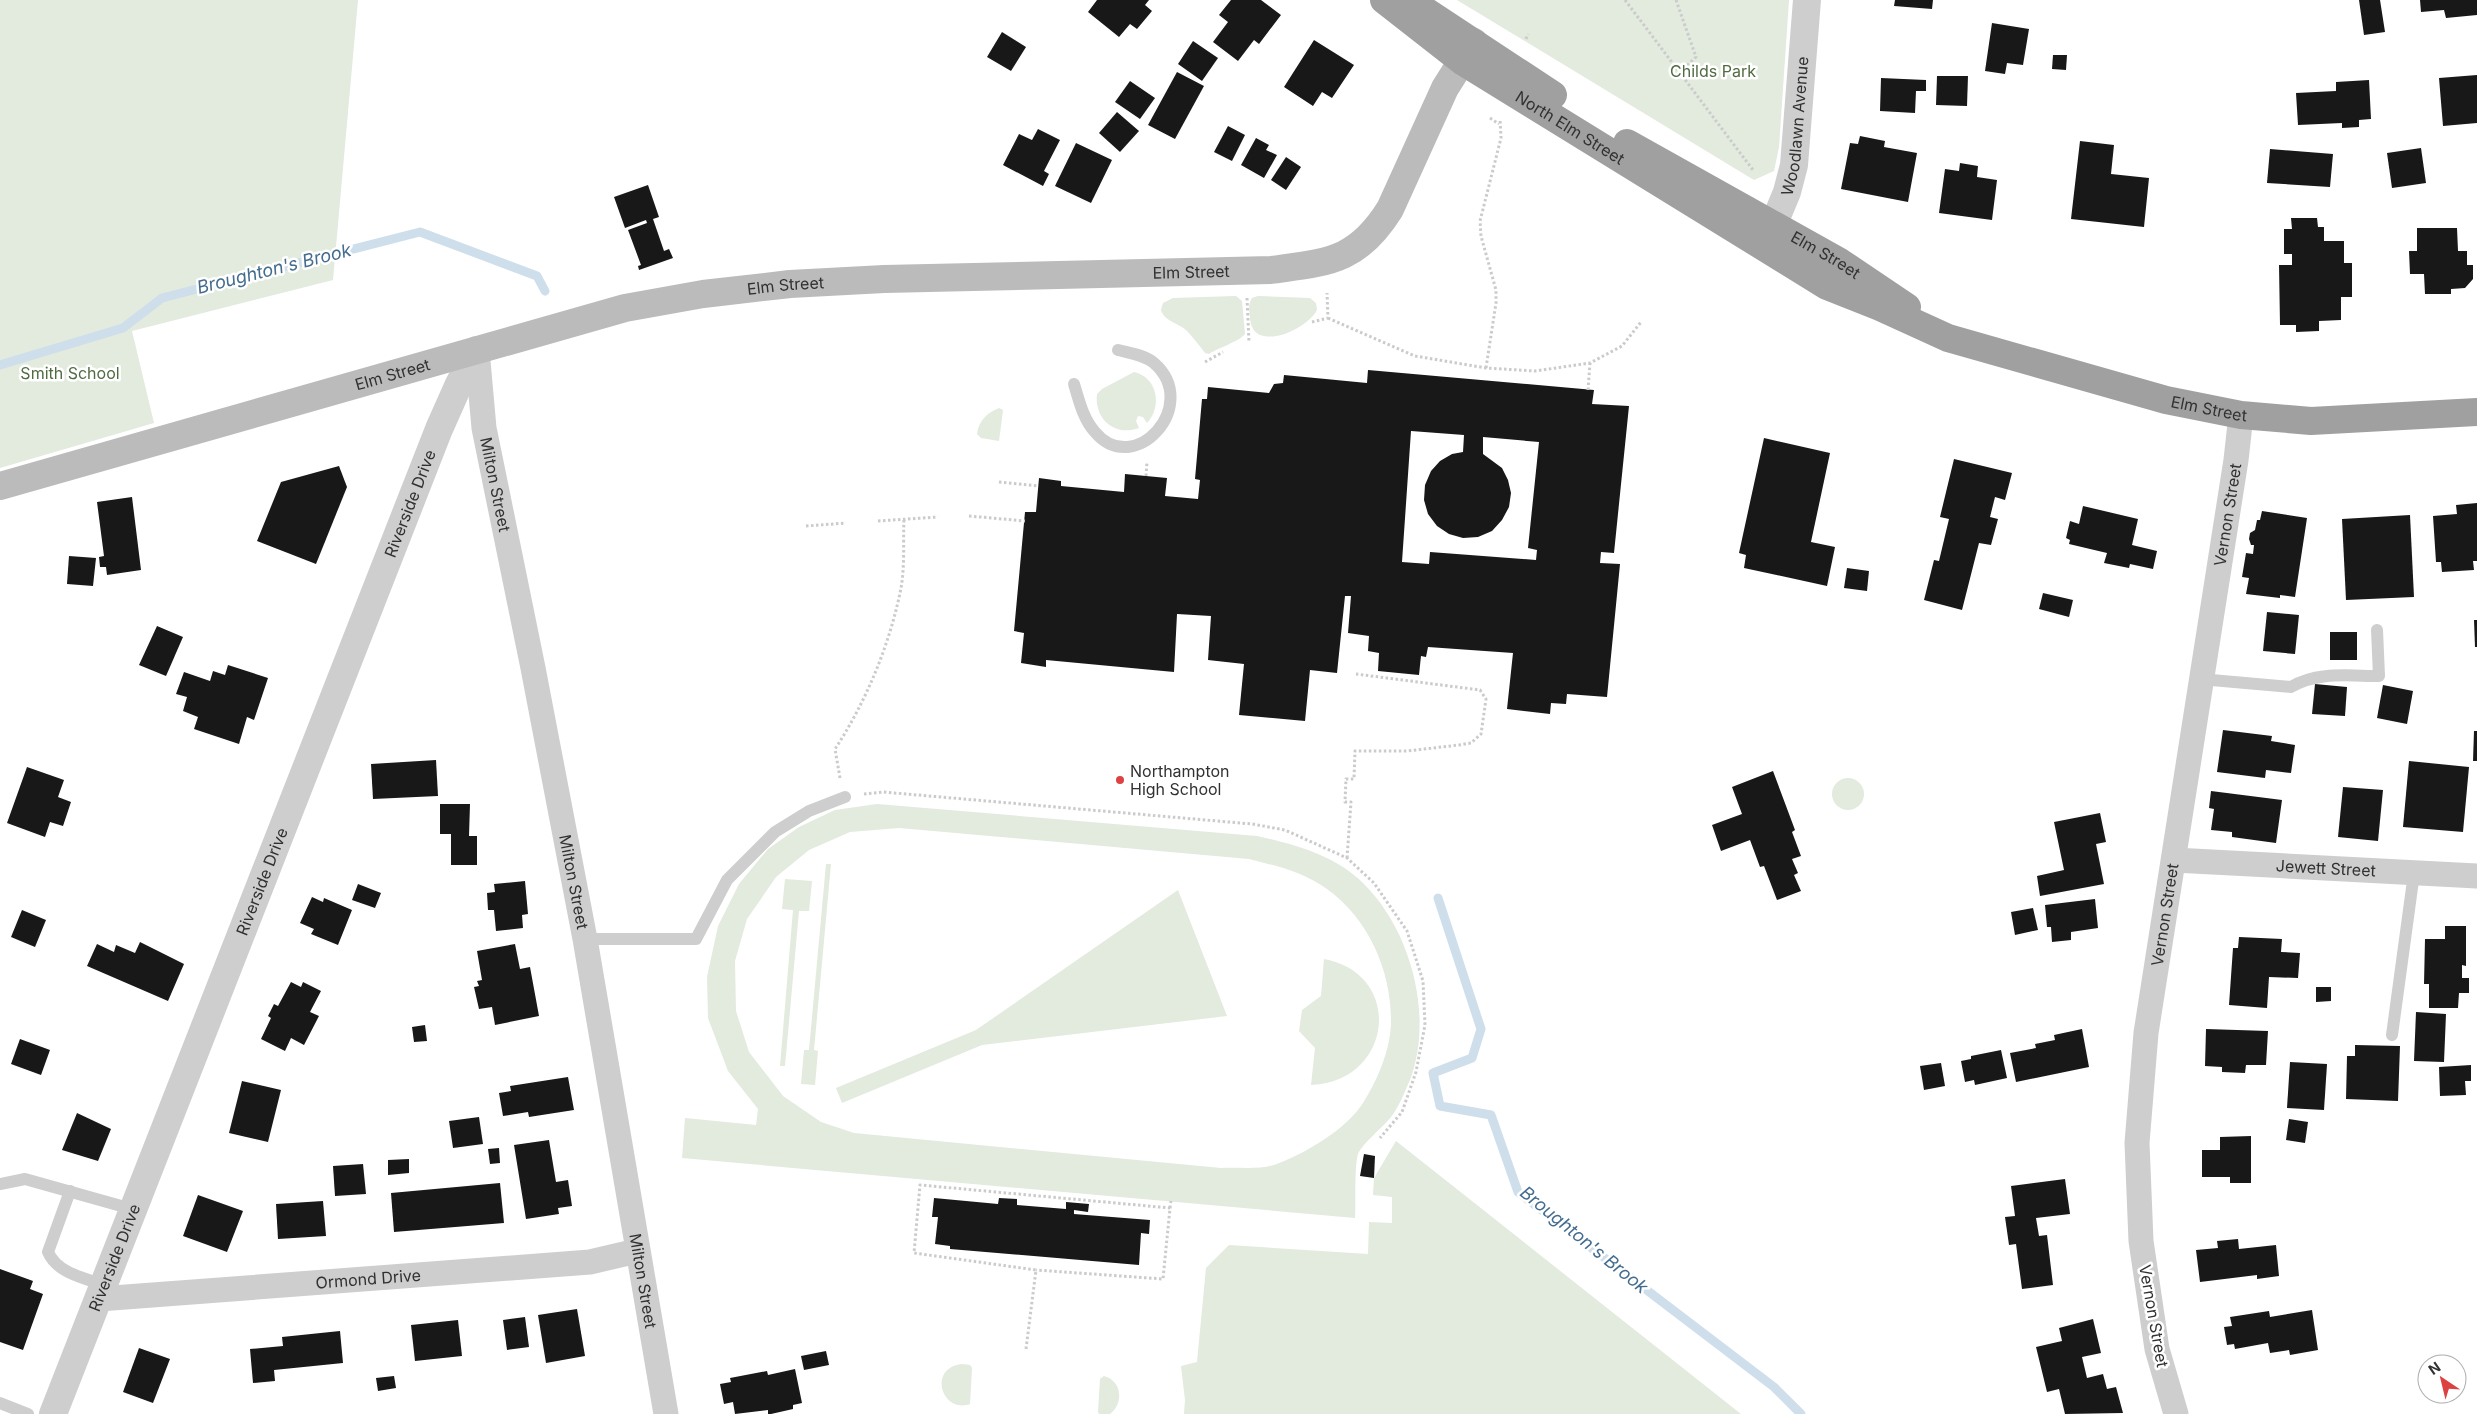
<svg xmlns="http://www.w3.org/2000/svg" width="2477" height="1414" viewBox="0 0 2477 1414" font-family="Inter,sans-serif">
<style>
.green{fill:#e3eade;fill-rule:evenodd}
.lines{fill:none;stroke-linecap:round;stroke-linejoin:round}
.stream{stroke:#cedeeb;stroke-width:9}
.building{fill:#181818;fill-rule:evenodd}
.path{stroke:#cbcbcb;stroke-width:3;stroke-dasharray:2.5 2.5;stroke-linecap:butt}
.service{stroke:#cecece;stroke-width:12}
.minor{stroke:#cecece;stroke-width:25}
.tertiary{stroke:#cecece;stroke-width:28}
.secondary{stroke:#bbb;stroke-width:28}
.trunk{stroke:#a0a0a0;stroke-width:28}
.poi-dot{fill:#db4241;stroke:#fff;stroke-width:2}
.labels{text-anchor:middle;stroke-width:5;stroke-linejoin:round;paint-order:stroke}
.park-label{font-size:16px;fill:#516b41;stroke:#fff}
.street-label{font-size:16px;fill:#313131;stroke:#fff}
.poi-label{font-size:16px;fill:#313131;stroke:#fff;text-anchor:start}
.water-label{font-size:18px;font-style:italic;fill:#436c8f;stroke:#fff}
</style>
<rect width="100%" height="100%" fill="#fff"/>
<g class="green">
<path d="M0,0h358l-25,280 -201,51 22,92 -154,45z"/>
<path d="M1457,0h332l-10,147 -5,24 -20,9z"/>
<path d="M1236,296l6,5 3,33c-5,7 -27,14 -36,20l-4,-1c-6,-8 -12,-16 -19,-23 -8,-7 -22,-9 -25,-20l2,-7 10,-5z"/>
<path d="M1258,296l52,2 6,5 1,7c-11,21 -66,44 -67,7 -1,-7 -2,-13 2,-19z"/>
<path d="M1134,372c23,5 29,34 13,51l-4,-6 -5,-1 -2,5 3,7c-24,9 -45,-9 -42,-34l5,-5z"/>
<path d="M999,408l4,2 -4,31 -18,-3 -4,-4c2,-14 10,-21 22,-26z"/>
<circle cx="1848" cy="794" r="16"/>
<path d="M877,804l380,32c37,8 78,19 106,47 48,47 71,133 47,197 -5,11 -11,27 -19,37 -7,9 -29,27 -33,37 -4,14 -2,48 -3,64l-673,-60 3,-40 71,7 2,-16 -30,-38 -20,-53 -1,-41 11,-51 21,-42 29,-35 31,-22 36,-17zM899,828l350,31c28,7 54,13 78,30 43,31 65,84 64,135 -1,27 -14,57 -28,79 -16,26 -60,52 -89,62 -15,5 -37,2 -53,3l-367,-35 -33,-11 -38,-26 -34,-44 -13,-41 -1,-50 12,-42 29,-42 33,-27 41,-18z"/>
<path d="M826,864h5l-17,186 4,1 -3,34 -14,-1 3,-34h5z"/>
<path d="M785,879l27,2 -3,30h-10l-14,155h-5l13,-156 -11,-1z"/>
<path d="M1178,890l49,126 -245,29 -140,58 -6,-15 140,-58z"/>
<path d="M1324,959c81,15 69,123 -13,126l4,-37 -16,-17 3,-21 19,-14z"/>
<path d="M1396,1141l345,273h-557l1,-14 -4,-34 16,-4 9,-94 23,-23 139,9 1,-32 23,1v-26l-19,-2 1,-17z"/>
<path d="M962,1364l8,1 2,3 -2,36c-28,10 -43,-36 -8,-40z"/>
<path d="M1104,1376c18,5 20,27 6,38h-11l-1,-2 2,-33z"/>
</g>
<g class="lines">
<g class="stream">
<path d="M0,365l123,-37 39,-30 258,-66 117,44 8,15"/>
<path d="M1438,898l43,131 -9,29 -39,15 7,33 51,9 27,77 256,195 27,27"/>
</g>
</g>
<g class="building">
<path d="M1097,0h52l-4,5 7,6 -15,18 -7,-5 -11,13 -31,-25z"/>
<path d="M1231,0h30l20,15 -22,29 -5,-4 -16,21 -25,-19 15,-20 -9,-7z"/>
<path d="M1895,0h38l-1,9 -38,-3z"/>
<path d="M2359,0h21l5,32 -21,3z"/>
<path d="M2420,0h57v15l-31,3 -2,-8 -23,2z"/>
<path d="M1992,23l37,6 -6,36 -16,-2 -2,11 -20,-3z"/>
<path d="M1002,32l24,15 -15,24 -24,-14z"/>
<path d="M1314,40l40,25 -22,33 -10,-6 -9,14 -29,-19z"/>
<path d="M1193,41l25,17 -16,23 -24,-17z"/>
<path d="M2053,55h14l-1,15 -14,-1z"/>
<path d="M1177,72l27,14 -29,53 -27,-14z"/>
<path d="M2477,75v48l-34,3 -4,-48z"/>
<path d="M1937,76h31l-1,30 -31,-1z"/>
<path d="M1881,78l45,2v11h-10l-1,22 -35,-2z"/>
<path d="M2369,80l2,39 -12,1v7l-17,1v-5l-44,2 -2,-32 40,-2v-9z"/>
<path d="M1130,81l25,17 -15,21 -25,-17z"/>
<path d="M1117,112l22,19 -19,21 -21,-19z"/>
<path d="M1228,126l17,9 -13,26 -18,-9z"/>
<path d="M1038,129l22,11 -16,31 5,3 -6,12 -40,-21 16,-31 13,6z"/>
<path d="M1860,136l25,5 -1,6 33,6 -9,49 -67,-13 9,-46 8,1z"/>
<path d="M1256,138l13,7 -3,5 11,5 -13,23 -23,-13z"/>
<path d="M2080,141l34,4 -3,29 38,4 -5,49 -73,-8z"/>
<path d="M1076,143l36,17 -21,43 -36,-17z"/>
<path d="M2421,148l5,35 -34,5 -5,-35z"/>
<path d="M2270,149l63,5 -3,33 -63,-4z"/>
<path d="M1286,157l15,10 -15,23 -15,-10z"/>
<path d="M1960,163l18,3 -1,11 20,3 -5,40 -53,-7 6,-44 14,2z"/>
<path d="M648,185l11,32 -6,2 11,32 5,-2 4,9 -34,12 -1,-4 3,-1 -13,-35 19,-7 -1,-3 -21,8 -11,-31z"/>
<path d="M2291,218h26l1,9h6v14h20v22h8v34h-11v23l-22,1v10l-23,1v-7h-16l-1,-60h13v-11h-8v-25h8z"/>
<path d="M2417,228h40l1,23h9v14h6v14l-8,9 -14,1v5h-26l-1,-20h-14l-1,-23h8z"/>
<path d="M1368,370l226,20 -2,14 37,2 -15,147 -13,-1 -1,11 20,1 -13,133 -40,-3 -1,10 -15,-1 -1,11 -43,-5 6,-56 -85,-6 -2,10 -5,-1 -2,19 -41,-4 1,-18 -11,-2 1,-15 -21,-3 3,-37h-6l-8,77 -27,-3 -5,51 -66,-6 5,-51 -36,-4 3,-44 -34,-2 -3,58 -128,-12v7l-25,-4 3,-30 -10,-2 11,-119h11l3,-34 22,3v5l63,6 1,-18 42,4 -2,18 33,3 2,-19 -5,-1 7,-80h5l1,-12 61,6 5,-9 9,-1 1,-8 83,8zM1411,431l53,4 -1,17 -11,2 -12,7 -9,10 -6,14 -1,15 4,14 9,12 12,8 14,4 15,-1 14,-6 10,-11 7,-13 2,-14 -3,-13 -6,-12 -19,-14v-17l56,5 -11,106 9,2 -1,10 -106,-8 -1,12 -27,-2z"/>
<path d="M1764,438l66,15 -19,89 24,5 -8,39 -83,-18 2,-13 -7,-2z"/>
<path d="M1954,459l58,14 -7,27 -10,-3 -5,20 8,2 -7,26 -12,-2 -17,67 -38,-10 10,-40 5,1 10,-42 -9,-2z"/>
<path d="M339,466l8,21 -31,77 -59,-23 24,-59z"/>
<path d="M132,497l9,73 -34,5 -1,-8h-6l-1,-10 5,-1 -7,-54z"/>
<path d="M2477,503v58h-4l1,9 -32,2 -1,-10h-5l-3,-46 24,-2 -1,-9z"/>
<path d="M2083,506l55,13 -6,26 25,6 -4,18 -23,-5 -1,4 -25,-5 3,-10 -38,-9 1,-4 -4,-2 4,-17 9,3z"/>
<path d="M2262,511l45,7 -12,79 -15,-2v3l-34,-4 3,-16 -7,-1 4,-24 7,1 1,-9h-3l-2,-6 1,-6 5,-3 2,-10h3z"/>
<path d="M2410,515l4,82 -68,3 -4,-81z"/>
<path d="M69,556l27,2 -3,28 -26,-2z"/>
<path d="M1847,568l22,3 -2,20 -23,-3z"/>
<path d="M2043,593l30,7 -4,17 -30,-8z"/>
<path d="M2267,612l32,3 -4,39 -32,-3z"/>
<path d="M2474,620h3v27h-2z"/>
<path d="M157,626l26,11 -17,39 -27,-11z"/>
<rect x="2330" y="632" width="27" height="28"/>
<path d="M228,665l40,13 -14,42 -7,-3 -8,27 -45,-15 4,-12 -15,-6 4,-14 -11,-3 8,-22 26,9 3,-10 12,4z"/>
<path d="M2315,684l32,3 -2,29 -33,-2z"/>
<path d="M2383,685l30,6 -6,33 -30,-6z"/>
<path d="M2223,730l49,6 -1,5 24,4 -4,28 -25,-3 -1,8 -48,-6z"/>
<path d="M2474,731h3v30h-4z"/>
<path d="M436,760l2,36 -65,3 -2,-35z"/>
<path d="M2409,761l60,6 -6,65 -60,-5z"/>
<path d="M27,767l37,13 -6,17 13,5 -8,24 -13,-4 -5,15 -38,-14z"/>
<path d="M1773,771l22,59 -3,2 9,24 -9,3 6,14 -4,2 7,16 -24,9 -13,-34 -4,1 -10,-27 -29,11 -9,-26 30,-11 -10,-27z"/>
<path d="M2343,787l40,3 -5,51 -40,-4z"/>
<path d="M2211,791l71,9 -6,43 -44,-6v-5l-21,-2 3,-21 -5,-1z"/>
<path d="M440,804h30l-1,32h8v29h-26v-31h-11z"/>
<path d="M2100,813l6,29 -10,2 8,40 -64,12 -3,-20 27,-6 -10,-48z"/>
<path d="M525,881l3,33 -6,1 1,13 -27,3 -2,-21h-6l-1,-17 8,-1 -1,-8z"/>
<path d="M358,884l23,9 -6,15 -23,-8z"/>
<path d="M312,897l11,5 1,-4 28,12 -14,35 -27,-11 3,-5 -14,-6z"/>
<path d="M2095,899l3,29 -27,4v8l-19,2 -1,-15h-4l-2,-22z"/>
<path d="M2033,908l5,22 -23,5 -4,-23z"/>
<path d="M22,910l24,10 -11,27 -24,-10z"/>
<path d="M2445,926h21v40l-4,-1v13h7v15h-10l-1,15h-29v-24h-5l1,-45h20z"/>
<path d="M2239,937l43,2 -1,13 19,1 -2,25 -29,-1 -2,31 -38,-3 4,-57h5z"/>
<path d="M140,942l44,22 -16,37 -81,-35 10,-22 17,8 2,-7 19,8z"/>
<path d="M515,944l5,25 10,-2 9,49 -44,9 -3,-18 -13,2 -5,-22 5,-1 -2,-5 5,-1 -5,-29z"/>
<path d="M291,982l10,5 2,-5 18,9 -11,21 9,4 -15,29 -13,-7 -6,13 -24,-12 10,-21 -3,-2 6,-12 4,2z"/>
<path d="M2316,987h15v14l-15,1z"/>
<path d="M2416,1012l30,2 -2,48 -30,-1z"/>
<path d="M425,1025l2,16 -13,1 -2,-15z"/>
<path d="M2082,1029l7,38 -73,15 -6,-29 26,-5 -1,-4 20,-4 -1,-5z"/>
<path d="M2206,1029l62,2 -2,34h-20l-1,8 -23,-1v-5l-17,-1z"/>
<path d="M20,1039l30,11 -9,25 -30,-11z"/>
<path d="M2355,1045l45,1 -2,55 -52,-2 1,-43h8z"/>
<path d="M2001,1050l6,28 -32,7 -1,-5 -9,2 -4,-21 10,-2v-3z"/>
<path d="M2290,1062l37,2 -3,46 -37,-2z"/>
<path d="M1941,1063l4,23 -21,4 -4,-24z"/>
<path d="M2471,1065v16h-6l1,14 -26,1 -1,-29z"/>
<path d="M568,1077l6,33 -45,7 -1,-5 -25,4 -4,-23 12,-2 -1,-5z"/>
<path d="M242,1081l39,9 -13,52 -39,-9z"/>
<path d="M77,1113l34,16 -13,32 -36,-11z"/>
<path d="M479,1117l4,27 -30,4 -4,-27z"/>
<path d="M2289,1119l19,3 -3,21 -19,-3z"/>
<path d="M2251,1136v47h-21v-6h-28v-27h18v-13z"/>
<path d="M549,1140l7,42 12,-2 4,26 -14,2 1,6 -33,5 -12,-74z"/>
<path d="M499,1148l1,15 -10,1 -2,-15z"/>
<path d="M1364,1154l11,2 -1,22 -14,-2z"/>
<path d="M409,1159v14l-21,2v-15z"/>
<path d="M363,1164l3,30 -31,2 -2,-30z"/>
<path d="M2065,1179l5,35 -34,4 3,18 8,-1 6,50 -31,4 -6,-45 -7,1 -4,-28 10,-1 -4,-30z"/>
<path d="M500,1183l4,40 -110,9 -3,-39z"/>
<path d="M198,1195l45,16 -16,41 -44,-16z"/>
<path d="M934,1198l64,6 1,-6 18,1v6l49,4v-7l23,2 -1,8 -14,-2v4l76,6 -1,14 -8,-1 -2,32 -189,-16v-3l-15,-2 3,-27h-6z"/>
<path d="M323,1201l3,35 -48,3 -2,-35z"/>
<path d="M2238,1239l1,10 37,-4 3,31 -22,3v-4l-57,7 -4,-32 22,-2 -1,-7z"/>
<path d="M0,1269l33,12 -3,8 13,5 -20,56 -23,-8z"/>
<path d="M577,1309l8,47 -39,7 -8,-48z"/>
<path d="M2312,1310l6,40 -28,5 -1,-5 -19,3 -2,-10 -33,6 -1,-5 -7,1 -3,-18 8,-1 -2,-9 39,-6 1,6z"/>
<path d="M525,1317l4,30 -22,3 -4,-30z"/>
<path d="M2093,1319l8,34 -19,4 5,21 16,-4 4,15 9,-2 7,26 -58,1 -6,-25 -12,3 -11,-45 26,-6 -3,-13z"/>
<path d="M458,1320l4,36 -47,5 -4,-36z"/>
<path d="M340,1331l3,32 -69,7 1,11 -22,2 -3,-34 33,-3 -1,-9z"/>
<path d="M139,1348l31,11 -17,44 -30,-11z"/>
<path d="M826,1351l3,14 -25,5 -3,-14z"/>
<path d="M795,1369l7,34 -9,2v4l-22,5h-3v-4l-33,4 -2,-12 -9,2 -4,-20 11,-2 -1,-4 37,-7 1,4z"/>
<path d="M394,1376l2,12 -18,3 -2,-13z"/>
</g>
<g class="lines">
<g class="path">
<path d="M1625,0l128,170"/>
<path d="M1676,0l20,57 -16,15"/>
<path d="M1526,39l2,-5"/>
<path d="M1490,118l9,6"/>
<path d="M1247,298l2,44"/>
<path d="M1328,318l87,38 71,12 49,3 55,-8 32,-17 19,-24"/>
<path d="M1312,322l16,-4 -1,-25"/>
<path d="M1205,362l18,-10"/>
<path d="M1486,368l10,-65v-13l-15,-54 -1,-15 21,-83 -1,-19"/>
<path d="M1588,390l2,-27"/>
<path d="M1146,476l1,-14"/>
<path d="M999,482l39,4"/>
<path d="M969,516l56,5"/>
<path d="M878,521l60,-4"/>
<path d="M806,526l40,-3"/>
<path d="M840,778l-5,-29c31,-47 55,-105 66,-161 4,-22 2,-47 3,-69"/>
<path d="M864,794l19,-2 369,32 33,6 62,28 27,25 33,48 16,50 2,44 -9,47 -14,40 -22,26"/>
<path d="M1347,858l4,-56h-6l1,-23h8l1,-28h52l52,-6 12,-2 10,-9 5,-35 -6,-9 -124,-16"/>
<path d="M1170,1208l1,-7"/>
<path d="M1026,1349l10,-79 -122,-17 6,-68 250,23 -7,71 -127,-9"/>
</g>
<g class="service">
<path d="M1074,384c5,16 9,35 21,48 39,47 107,-27 59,-69 -9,-8 -25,-10 -36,-13"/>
<path d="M2200,679l91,8c26,-16 59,-11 88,-11l-2,-46"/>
<path d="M585,939h111l31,-59 48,-48 34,-21 36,-14"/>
<path d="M2392,1035l22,-162"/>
<path d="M0,1184l25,-5 107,30"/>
<path d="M70,1191l-22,61c9,21 36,26 56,33"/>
<path d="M0,1403l28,11"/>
</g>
<g class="minor">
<path id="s1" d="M477,350l7,78 49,240 52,271 81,475"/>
<path id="s2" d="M2174,860l303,16"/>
<path id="s3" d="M99,1299l491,-37 47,-11"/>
<path id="s4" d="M2176,1414l-19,-65 -16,-108 -4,-98 9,-110 90,-573 5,-45"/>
</g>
<g class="tertiary">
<path id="s5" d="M1765,245l22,-53 7,-27 13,-165"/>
<path id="s6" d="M53,1414l386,-985 20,-45 18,-34"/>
</g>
<path class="secondary" id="s7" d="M0,486l625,-178 78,-14 87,-10 94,-5 387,-9c57,-8 86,-8 119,-61l55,-121 29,-46"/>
<g class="trunk">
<path id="s8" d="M1384,0l78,61 365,225 53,21 68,31 218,62 75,15 70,6 166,-9"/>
<path d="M1418,6l135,89"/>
<path id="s9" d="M1627,143l213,119 67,45"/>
</g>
</g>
<circle class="poi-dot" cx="1120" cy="780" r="5"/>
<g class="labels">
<g class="park-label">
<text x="1713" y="77">Childs Park</text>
<text x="70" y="379">Smith School</text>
</g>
<g class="street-label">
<text dy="6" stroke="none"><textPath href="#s5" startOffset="124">Woodlawn Avenue</textPath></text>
<text dy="6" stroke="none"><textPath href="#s8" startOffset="226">North Elm Street</textPath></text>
<text dy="6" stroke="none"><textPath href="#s9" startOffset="228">Elm Street</textPath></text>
<text dy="6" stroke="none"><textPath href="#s7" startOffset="1218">Elm Street</textPath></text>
<text dy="6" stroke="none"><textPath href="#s7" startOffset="812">Elm Street</textPath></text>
<text dy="6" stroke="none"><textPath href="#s7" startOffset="408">Elm Street</textPath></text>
<text dy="6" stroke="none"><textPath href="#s8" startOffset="930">Elm Street</textPath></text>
<text dy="6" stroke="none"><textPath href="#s1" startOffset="136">Milton Street</textPath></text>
<text dy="6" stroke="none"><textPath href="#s6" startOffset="978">Riverside Drive</textPath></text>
<text dy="6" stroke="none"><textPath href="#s4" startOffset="910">Vernon Street</textPath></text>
<text dy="6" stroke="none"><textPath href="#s2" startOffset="152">Jewett Street</textPath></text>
<text dy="6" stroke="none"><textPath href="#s6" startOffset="572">Riverside Drive</textPath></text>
<text dy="6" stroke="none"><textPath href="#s1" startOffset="541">Milton Street</textPath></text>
<text dy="6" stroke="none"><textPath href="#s4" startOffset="505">Vernon Street</textPath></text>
<text dy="6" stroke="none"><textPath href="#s6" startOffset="168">Riverside Drive</textPath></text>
<text dy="6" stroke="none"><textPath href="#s3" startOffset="270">Ormond Drive</textPath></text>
<text dy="6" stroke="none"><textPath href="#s1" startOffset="946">Milton Street</textPath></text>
<text transform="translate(2154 1316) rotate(80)" y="6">Vernon Street</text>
</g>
<g class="poi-label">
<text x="1130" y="777">Northampton<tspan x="1130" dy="18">High School</tspan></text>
</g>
<g class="water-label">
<text transform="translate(274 269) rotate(-14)" y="6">Broughton's Brook</text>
<text transform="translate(1584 1240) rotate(39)" y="6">Broughton's Brook</text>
</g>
</g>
<g transform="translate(2442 1379) rotate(325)"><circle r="24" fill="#ffffff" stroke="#adadad"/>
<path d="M0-4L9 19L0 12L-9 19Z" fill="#db4241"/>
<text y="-8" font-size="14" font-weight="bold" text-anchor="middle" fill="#313131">N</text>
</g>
</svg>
